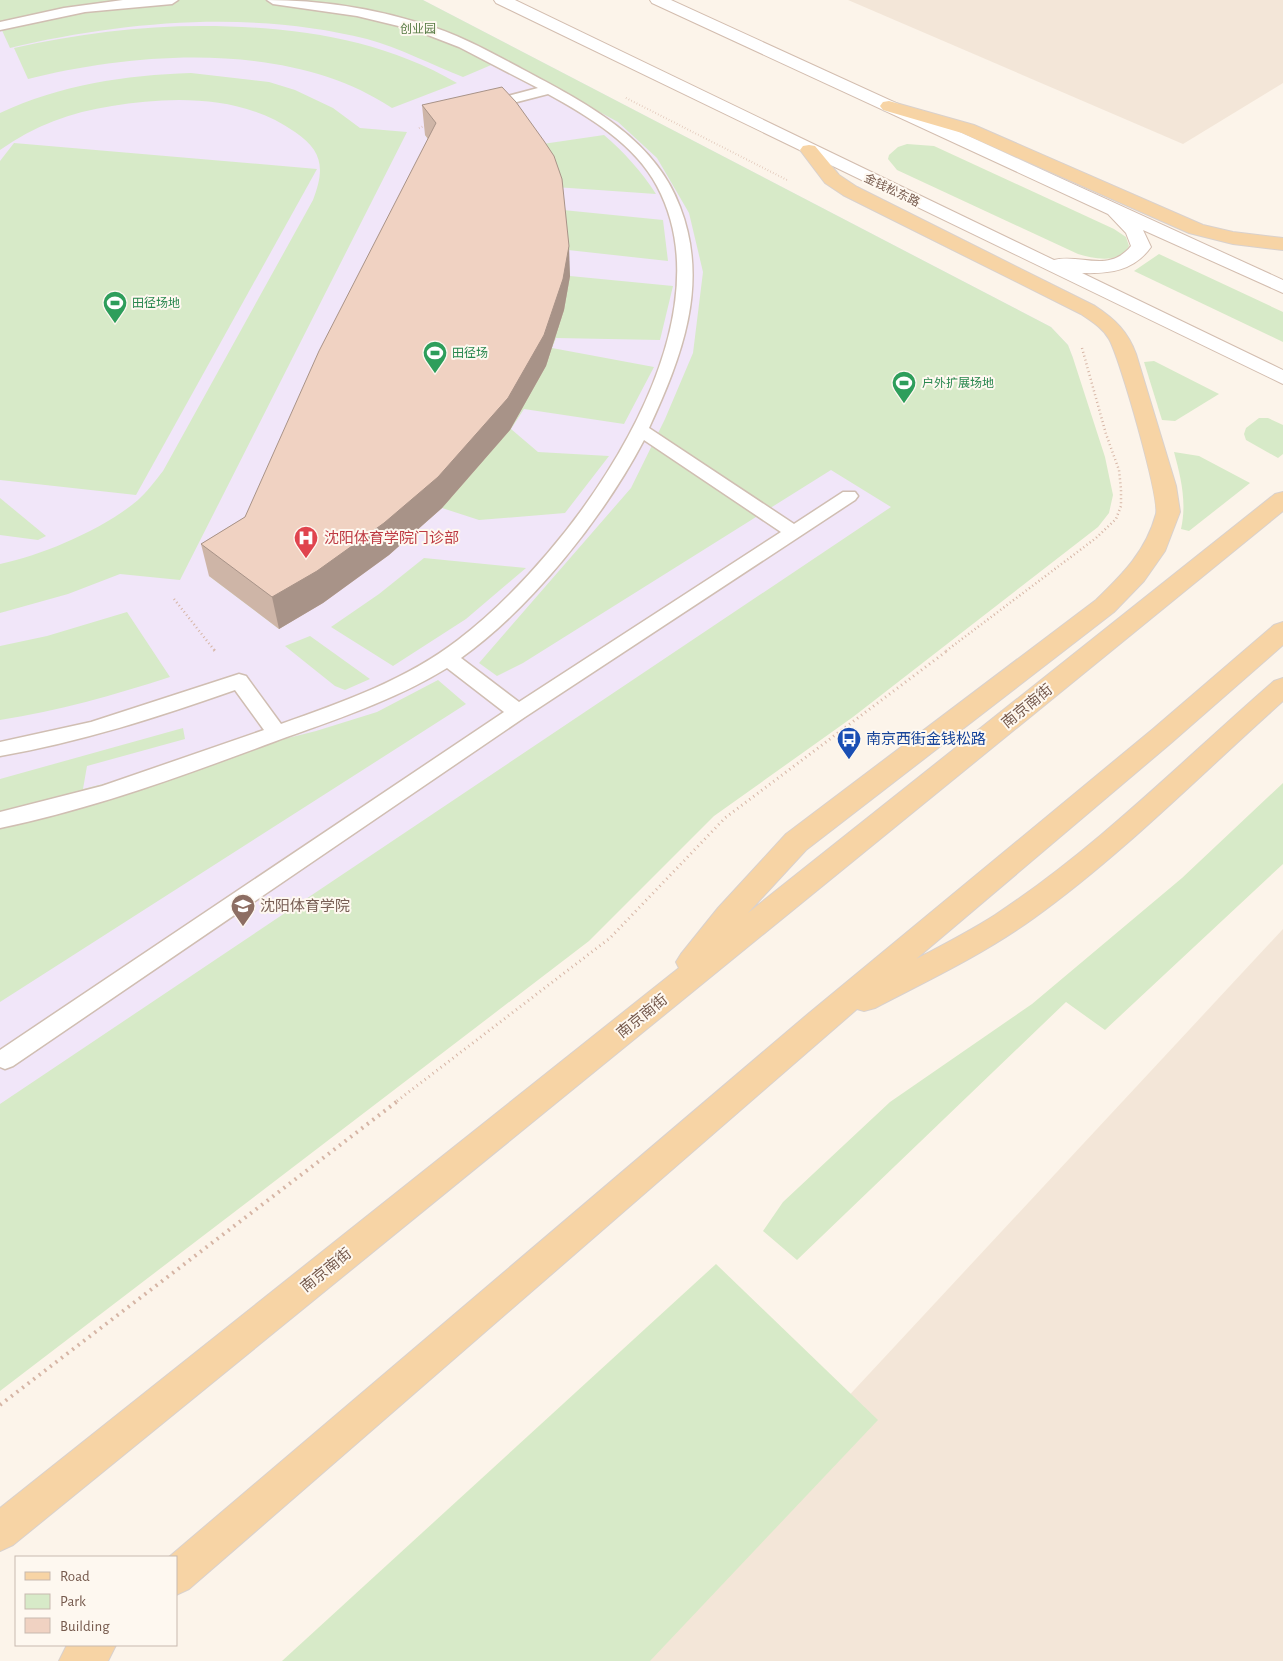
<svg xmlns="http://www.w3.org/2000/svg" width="1283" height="1661" viewBox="0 0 1283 1661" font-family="'Alegreya Sans','Noto Sans SC',sans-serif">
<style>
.residential{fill:#f3e6d8}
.education{fill:#f1e6f9}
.green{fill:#d7eac8}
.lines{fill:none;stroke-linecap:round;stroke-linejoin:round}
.lane-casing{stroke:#d0beb2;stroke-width:3}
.secondary-casing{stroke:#d3bdaf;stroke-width:2}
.primary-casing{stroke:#d9d1cd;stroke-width:2}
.path-far3{stroke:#d6b5a5;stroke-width:2;stroke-dasharray:0.5 2.5;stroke-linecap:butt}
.path-far2{stroke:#d6b5a5;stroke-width:2.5;stroke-dasharray:1 3;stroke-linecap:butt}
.path-far1{stroke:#d6b5a5;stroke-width:3;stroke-dasharray:1 4;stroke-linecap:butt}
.path{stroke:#d6b5a5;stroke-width:4;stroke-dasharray:2 5;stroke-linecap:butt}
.lane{fill:#fff;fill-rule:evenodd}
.secondary{fill:#fff;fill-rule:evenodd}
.primary{fill:#f7d4a5;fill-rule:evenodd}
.wall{fill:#ceb5a7}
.shaded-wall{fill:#a89388}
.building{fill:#f0d2c2;stroke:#a89388}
.labels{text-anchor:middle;stroke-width:4;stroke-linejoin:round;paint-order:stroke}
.far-park-label{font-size:12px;fill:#587b45;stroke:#fef8f0}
.far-street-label{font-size:12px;fill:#765a4d;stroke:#fef8f0}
.far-leisure-label{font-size:12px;fill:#27864d;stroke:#fef8f0;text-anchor:start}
.health-label{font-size:15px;fill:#be3a42;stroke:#fef8f0;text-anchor:start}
.street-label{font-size:15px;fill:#765a4d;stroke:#fef8f0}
.transit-label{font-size:15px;fill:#164399;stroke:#fef8f0;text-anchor:start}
.education-label{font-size:15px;fill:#785e54;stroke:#fef8f0;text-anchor:start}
</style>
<rect width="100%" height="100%" fill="#fcf4ea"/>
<g class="residential">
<path d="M848,0h435v83l-100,61z"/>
<path d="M1283,929v732h-681z"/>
</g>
<path class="education" d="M0,0h423l628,327 17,18 5,13 -1073,912z"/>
<g class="green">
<path d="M0,0h423l628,327 17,18 5,13 32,99 8,38 -4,18 -11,14 -245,190 -139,99 -125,125 -589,450v-287l891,-597 -60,-37 -308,193 -26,13 -18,-13 152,-175 34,-69 28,-66 10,-81 -14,-59 -32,-55 -39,-36 -115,-62 -40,17c-31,-12 -63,-29 -96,-38 -115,-29 -243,-18 -357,9l-10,-22z"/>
<path d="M202,26c89,0 178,12 255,57l-65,25c-100,-67 -252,-57 -364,-29l-14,-31c62,-14 125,-22 188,-22z"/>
<path d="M191,73l78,9 26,8 38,18 27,20 47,4 -227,448 -60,-6 -52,20 -68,19v-49c43,-9 104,-35 138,-64 9,-8 17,-19 25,-29l150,-271c12,-31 10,-49 -18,-68 -52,-37 -122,-36 -183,-26 -41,6 -78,20 -112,44v-37c60,-28 125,-38 191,-40z"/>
<path d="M425,135l104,11 75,-11c21,18 37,36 52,59l-101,-7 8,23 100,10 5,41 -100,-11 2,26 103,10 -13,54 -104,-2 -4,10 102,19 -30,57 -100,-15 -13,20 27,23 71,4 -44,57 -86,7 -37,-12c-52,45 -104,86 -163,121l-70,-53 44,-27 186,-396z"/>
<path d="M14,143l303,26 -181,326 -136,-15v-319z"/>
<path d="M907,144l27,2 180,83 12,8 3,9c-10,18 -34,13 -51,8l-181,-84 -9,-11 1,-4 9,-8z"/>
<path d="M1159,254l124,58v30l-149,-71z"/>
<path d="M1154,361l65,33 -44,27 -13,-1 -18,-58z"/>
<path d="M1259,418h9l15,7v29l-5,4 -32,-18 -2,-6 2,-6z"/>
<path d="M1174,452l25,4 51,27 -61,48 -8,-2c6,-27 0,-51 -7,-77z"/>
<path d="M0,498l46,38 -8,4 -38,-5z"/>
<path d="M424,558l102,10 -60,51 -73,47 -62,-39 48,-33z"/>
<path d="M127,612l43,65c-56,18 -112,34 -170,43v-74l47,-10z"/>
<path d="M310,636l60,43 -25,11 -10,-4 -50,-40z"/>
<path d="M438,680l28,24 -466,298v-176l38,-24 -38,10v-33l183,-51 2,11 -98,27 -4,23 233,-58 61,-19z"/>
<path d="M1283,783v81l-178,166 -39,-28 -269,258 -34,-29 20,-29 107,-100 142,-98 150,-126z"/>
<path d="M716,1264l162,156 -228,241h-368z"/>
</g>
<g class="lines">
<defs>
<g id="lane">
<path d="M123,0h55l-6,4 -87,8 -85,18v-8l64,-14z"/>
<path d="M267,0c53,0 105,8 156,24 35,10 67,28 99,45 62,33 133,69 158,138 30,78 1,151 -31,221l145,96 49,-32h12l3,4 -3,4 -330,217 -512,349 -8,3 -5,-2v-17l504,-338 -57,-44c-54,33 -113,52 -171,73 -91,34 -181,67 -276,87v-16l102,-26 162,-56 -29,-40c-77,27 -154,52 -235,66v-14l91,-20 148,-48 7,2 35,48c62,-22 125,-44 177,-84 112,-85 277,-309 199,-454 -22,-42 -69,-70 -109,-92l-58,15 -5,-1 -2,-3 2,-3 53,-14 -79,-41 -44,-17 -58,-14 -84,-12zM644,440l137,92 -262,170 -58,-44c71,-51 142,-140 183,-218z"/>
</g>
<path id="secondary" d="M494,0h21l539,260c27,-7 54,14 77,-14l-5,-13 -18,-19 -456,-211 -2,-3h21l612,280v13l-140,-63 8,17c-17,24 -42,27 -69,26l201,97v14l-787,-381z"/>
<g id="primary">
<path d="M889,101l85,24 229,100 30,7 50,6v12l-50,-6 -44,-11 -227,-100 -79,-23 -3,-4 3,-4z"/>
<path d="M809,145l6,1 24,29 18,12 238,119c20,13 33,26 41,48l40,132 4,26 -15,39 -21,30 -30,31 -308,238 -58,63 527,-419 8,-2v19l-1270,1034 -13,6v-43l679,-540 -3,-6 5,-8 37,-46 68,-74 310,-234c27,-26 50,-49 60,-86 4,-16 -36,-156 -47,-175 -6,-11 -18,-18 -28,-25l-238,-119 -18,-12 -25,-33 3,-4z"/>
<path d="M1283,622v23l-112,98 -255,216c27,-14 54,-28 79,-44 102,-67 188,-155 279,-234l9,-3v23c-82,73 -160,153 -249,217 -50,36 -105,62 -159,90l-11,3 -7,-2 -668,580 -13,6v-38h-7l639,-543 345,-285 121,-104z"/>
<path d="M67,1645h49l-8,16h-49z"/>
</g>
</defs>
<use href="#lane" class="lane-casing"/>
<use href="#secondary" class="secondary-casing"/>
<use href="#primary" class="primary-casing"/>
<g class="path-far3">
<path d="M626,98l163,83"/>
<path d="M419,128l8,-3"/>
</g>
<g class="path-far2">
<path d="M174,599l41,52"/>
<path d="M946,651l150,-113 20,-19 5,-13v-17l-2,-19 -13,-36 -24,-86"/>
</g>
<g class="path-far1">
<path d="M214,650l3,3"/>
<path d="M397,1101l213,-163 115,-120 223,-168"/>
</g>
<path class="path" d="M0,1405l399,-305"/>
<use href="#lane" class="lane"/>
<use href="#secondary" class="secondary"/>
<use href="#primary" class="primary"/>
</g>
<path class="wall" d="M422,105l148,171 -6,34 -18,56 -36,64 -68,78 -53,47 -66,48 -44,26 -70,-53 -8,-32 44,-27 183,-378 -3,-4z"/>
<path class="shaded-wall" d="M569,246l1,30 -6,34 -18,56 -36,64 -68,78 -53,47 -66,48 -44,26 -7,-32z"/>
<path class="building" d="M502,87l14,15 28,39 10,15 8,23 7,67 -6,33 -19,56 -36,63 -70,79 -54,46 -67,48 -45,26 -71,-53 44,-27 74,-166 117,-228 -14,-18z"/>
<defs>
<symbol id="stadium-pin" viewBox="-11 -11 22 30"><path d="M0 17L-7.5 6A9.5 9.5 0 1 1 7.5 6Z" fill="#2e9e5b" stroke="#fef8f0"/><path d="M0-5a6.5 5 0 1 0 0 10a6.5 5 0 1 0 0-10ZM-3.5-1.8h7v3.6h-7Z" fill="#fff"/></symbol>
<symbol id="hospital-pin" viewBox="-11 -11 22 30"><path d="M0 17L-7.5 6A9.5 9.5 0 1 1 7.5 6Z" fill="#e0444e" stroke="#fef8f0"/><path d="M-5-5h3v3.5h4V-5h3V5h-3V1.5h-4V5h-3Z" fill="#fff"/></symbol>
<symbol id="bus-pin" viewBox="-11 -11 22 30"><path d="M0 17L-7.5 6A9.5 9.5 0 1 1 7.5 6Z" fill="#1a4fb4" stroke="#fef8f0"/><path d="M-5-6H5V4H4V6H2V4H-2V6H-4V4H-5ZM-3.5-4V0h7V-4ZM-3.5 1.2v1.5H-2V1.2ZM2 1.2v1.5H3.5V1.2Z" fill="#fff"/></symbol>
<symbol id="university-pin" viewBox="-11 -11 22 30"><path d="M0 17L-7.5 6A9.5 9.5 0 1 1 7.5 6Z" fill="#8d6e63" stroke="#fef8f0"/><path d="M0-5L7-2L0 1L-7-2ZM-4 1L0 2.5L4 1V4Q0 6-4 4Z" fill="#fff"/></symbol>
</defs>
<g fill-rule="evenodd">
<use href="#stadium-pin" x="101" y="289" width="28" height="38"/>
<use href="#stadium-pin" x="421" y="339" width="28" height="38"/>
<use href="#stadium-pin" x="890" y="369" width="28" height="38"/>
<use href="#hospital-pin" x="292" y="524" width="28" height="38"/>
<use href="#bus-pin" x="835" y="725" width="28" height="38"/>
<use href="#university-pin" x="229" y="892" width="28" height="38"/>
</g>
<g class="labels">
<g class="far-park-label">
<text x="418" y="33">创业园</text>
</g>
<g class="far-street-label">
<text transform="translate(892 190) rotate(26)" y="4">金钱松东路</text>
</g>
<g class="far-leisure-label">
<text x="132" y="307">田径场地</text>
<text x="452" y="357">田径场</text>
<text x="922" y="387">户外扩展场地</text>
</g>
<g class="health-label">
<text x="324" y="543">沈阳体育学院门诊部</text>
</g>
<g class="street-label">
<text transform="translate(1027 706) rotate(-39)" y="5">南京南街</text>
<text transform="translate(642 1016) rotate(-39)" y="5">南京南街</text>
<text transform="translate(326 1270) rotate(-39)" y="5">南京南街</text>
</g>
<g class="transit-label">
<text x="866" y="744">南京西街金钱松路</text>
</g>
<g class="education-label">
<text x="260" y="911">沈阳体育学院</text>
</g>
</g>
<rect x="15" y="1556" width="162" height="90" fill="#fef8f0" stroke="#c8b9af"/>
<rect x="25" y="1572" width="25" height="8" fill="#f7d4a5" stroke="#c8b9af"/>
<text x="60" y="1581" font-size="15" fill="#765a4d">Road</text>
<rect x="25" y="1594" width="25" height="15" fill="#d7eac8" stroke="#c8b9af"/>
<text x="60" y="1606" font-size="15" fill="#765a4d">Park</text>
<rect x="25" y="1618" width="25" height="15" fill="#f0d2c2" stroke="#c8b9af"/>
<text x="60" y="1631" font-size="15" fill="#765a4d">Building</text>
</svg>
